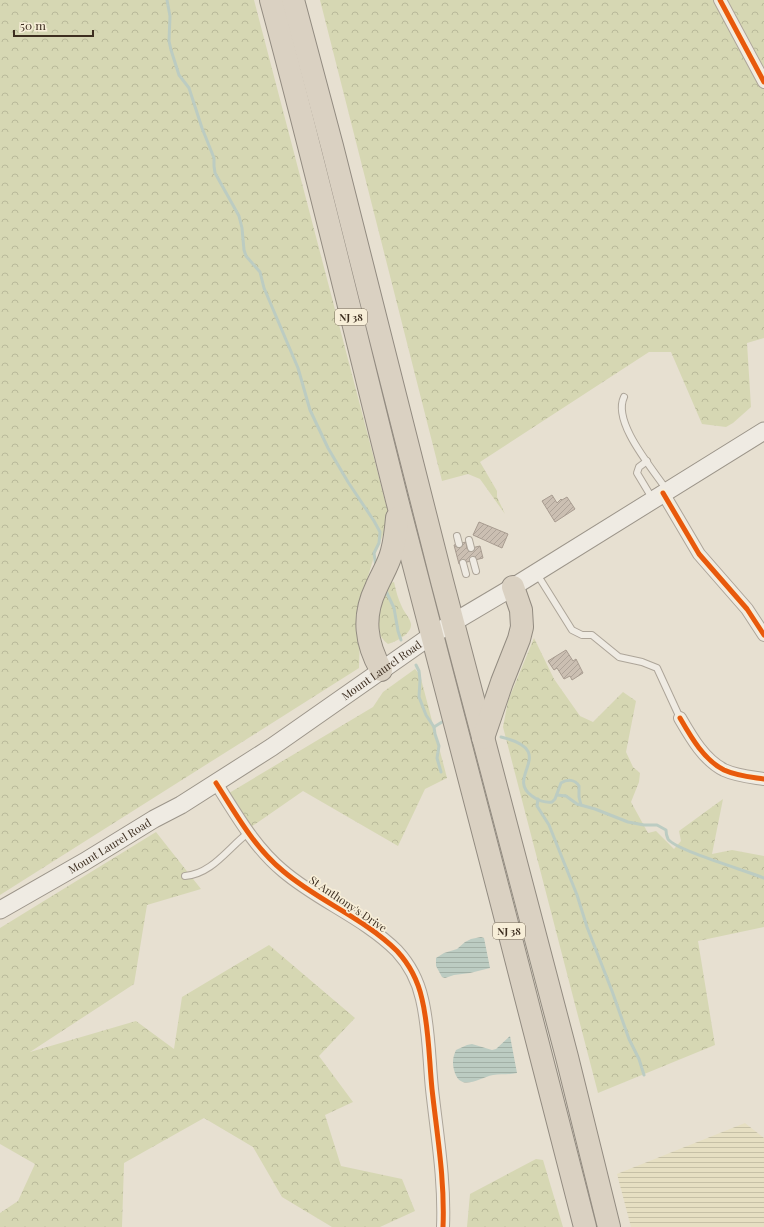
<svg xmlns="http://www.w3.org/2000/svg" width="764" height="1227" viewBox="0 0 764 1227" font-family="'Playfair Display',serif">
<style>
.farmland{fill:url(#farmland-rules)}
.forest{fill:url(#forest-crowns)}
.water{fill:url(#water-rules)}
.lines{fill:none;stroke-linecap:round;stroke-linejoin:round}
.stream{stroke:#bcccc2;stroke-width:3}
.building{fill:url(#building-hatch);stroke:#a89c90}
.lane-casing{stroke:#ada599;stroke-width:8}
.street-casing{stroke:#ada599;stroke-width:14}
.secondary-casing{stroke:#9c958a;stroke-width:19}
.highway-casing{stroke:#928b80;stroke-width:24}
.lane{stroke:#efebe3;stroke-width:6}
.street{stroke:#efebe3;stroke-width:12}
.secondary{stroke:#efebe3;stroke-width:17}
.highway{stroke:#dad1c2;stroke-width:22}
.cycleway-casing{stroke:#f7eed8;stroke-width:8}
.cycleway{stroke:#e8590c;stroke-width:5}
.labels{text-anchor:middle;stroke-width:3.5;stroke-linejoin:round;paint-order:stroke}
.shield{fill:#f7eed8;stroke:#756857;stroke-width:1}
.shield-label{font-size:10px;font-weight:bold;fill:#3d2e20}
.street-label{font-size:11px;fill:#3d2e20;stroke:#f7eed8}
</style>
<defs>
<pattern id="farmland-rules" width="6" height="5" patternUnits="userSpaceOnUse"><rect width="6" height="5" fill="#e6dfc2"/><path d="M0 2.5h6" fill="none" stroke="#c6c0a6"/></pattern>
<pattern id="forest-crowns" width="20" height="18" patternUnits="userSpaceOnUse"><rect width="20" height="18" fill="#d6d7b3"/><path d="M2 6a3 3 0 1 1 6 0M12 15a3 3 0 1 1 6 0" fill="none" stroke="#b9b99a"/></pattern>
<pattern id="water-rules" width="6" height="5" patternUnits="userSpaceOnUse"><rect width="6" height="5" fill="#bcccc2"/><path d="M0 2.5h6" fill="none" stroke="#a2b0a6"/></pattern>
<pattern id="building-hatch" width="6" height="6" patternUnits="userSpaceOnUse"><rect width="6" height="6" fill="#cbbfb2"/><path d="M-1 1l2-2M0 6l6-6M5 7l2-2" fill="none" stroke="#afa499"/></pattern>
</defs>
<rect width="100%" height="100%" fill="#e7e0d1"/>
<path class="farmland" d="M745,1123l19,15v89h-133l-14,-53z"/>
<g class="forest">
<path d="M0,0h254l134,512 -2,15 -13,33 -12,39 -2,69 -359,227z"/>
<path d="M320,0h444v338l-17,5 4,64 -18,16 -7,4 -24,-3 -31,-72h-22l-169,110 17,29v6l8,17 -25,-35 -12,-5 -26,7z"/>
<path d="M394,582c2,9 4,17 8,25 2,5 8,11 9,17 1,10 -16,18 -23,20 -21,-16 -6,-42 2,-61z"/>
<path d="M534,638l20,41 26,37 13,6 30,-30 13,9 -10,51 7,15 7,6 -1,9 -8,20 17,31 8,-2 18,18 7,-8 -2,-10 44,-32 -11,55 20,-4 32,6v71l-66,14 17,104 -117,48 -95,-366 5,-26z"/>
<path d="M415,669l5,6 27,103 -22,11 -27,57 -95,-55 -62,43 -22,-35 154,-92 10,-15z"/>
<path d="M156,832l45,57 -54,16 -13,79 -104,68 106,-31 38,28 8,-52 87,-52 86,73 -36,38 34,46 -28,13 16,51 61,13 13,32 -35,16h-48l-50,-30 -29,-50 -49,-29 -80,45 -2,64h-122v-14l18,-12 17,-37 -35,-20v-216z"/>
<path d="M536,1159l7,1 20,67h-96l3,-33z"/>
</g>
<g class="water">
<path d="M481,937l3,1 6,30 -20,5 -16,2 -9,3 -3,-1 -6,-11v-8l8,-5 13,-4 8,-7 6,-3z"/>
<path d="M510,1036l7,37c-8,2 -16,1 -24,2 -15,3 -33,18 -39,-5 -2,-8 -1,-13 2,-20l11,-5 5,-1 20,6 4,-1z"/>
</g>
<g class="lines">
<g class="stream">
<path d="M167,0l3,16 -1,25 2,9 8,25 10,13 13,40 12,30v8l1,7 24,43 3,12 2,22 2,6 14,16 4,16 34,80 12,42 18,38 20,34 26,39 6,11 -1,11 -5,10 2,14"/>
<path d="M385,589l9,19 4,23 3,9"/>
<path d="M416,665l3,6 1,9 -1,17 7,18 8,12 1,7 4,12 -2,12 4,14"/>
<path d="M434,727l8,-5"/>
<path d="M501,737c59,14 3,40 31,59 5,4 13,7 20,6l3,-3 6,-16c6,-4 14,-4 18,3v11l2,8"/>
<path d="M557,795l9,1 11,8 18,5 33,13 16,3h13l9,5c0,3 1,7 2,9 7,11 79,32 96,39"/>
<path d="M538,799l-1,7 12,19 28,70 10,32 25,64 17,48 10,20 5,16"/>
</g>
</g>
<g class="building">
<path d="M552,495l5,8 4,-4 1,1 5,-3 8,12 -20,13 -13,-21z"/>
<path d="M479,522l29,12 -6,14 -29,-13z"/>
<path d="M466,542l1,7 13,-3 3,12 -24,6 -5,-19z"/>
<path d="M566,650l7,11 3,-2 7,14 -11,7 -2,-4 -6,3 -7,-11 -3,2 -6,-9z"/>
</g>
<g class="lines">
<defs>
<g id="lane">
<path d="M624,397c-12,25 28,71 42,92"/>
<path d="M647,461l-8,6 -2,6 15,25"/>
<path d="M457,536l2,8"/>
<path d="M469,540l2,8"/>
<path d="M473,560l3,11"/>
<path d="M463,563l3,11"/>
<path d="M537,574l35,56 10,5h10l27,22 23,5 15,6 23,50"/>
<path d="M185,876c27,-2 43,-28 63,-43"/>
</g>
<g id="street">
<path d="M720,0l44,82"/>
<path d="M663,493l36,61 48,55 17,26"/>
<path d="M680,718c11,19 24,42 44,52 13,6 27,7 40,9"/>
<path d="M216,783c20,31 38,64 67,88 35,30 81,47 114,80 12,13 21,30 25,48 7,29 7,60 10,90 5,46 13,91 11,138"/>
</g>
<g id="secondary">
<path id="s1" d="M0,910l84,-48 70,-43 27,-14 91,-58 160,-112 81,-48 251,-156"/>
</g>
<g id="highway">
<path d="M271,0c45,166 84,333 126,500 62,243 127,484 188,727"/>
<path d="M293,0l39,146 110,435 125,476 42,170"/>
<path d="M381,670c-15,-27 -19,-53 -5,-82 5,-12 13,-24 16,-37 3,-11 4,-22 5,-33"/>
<path d="M483,738l19,-56 17,-43 3,-12 -1,-17 -8,-23"/>
</g>
</defs>
<use href="#lane" class="lane-casing"/>
<use href="#street" class="street-casing"/>
<use href="#secondary" class="secondary-casing"/>
<use href="#highway" class="highway-casing"/>
<use href="#lane" class="lane"/>
<use href="#street" class="street"/>
<use href="#secondary" class="secondary"/>
<use href="#highway" class="highway"/>
<defs>
<g id="cycleway">
<path d="M720,0l44,82"/>
<path d="M663,493l36,61 48,55 17,26"/>
<path d="M680,718c11,19 24,42 44,52 13,6 27,7 40,9"/>
<path d="M216,783c20,31 38,64 67,88 35,30 81,47 114,80 12,13 21,30 25,48 7,29 7,60 10,90 5,46 13,91 11,138"/>
</g>
</defs>
<use href="#cycleway" class="cycleway-casing"/>
<use href="#cycleway" class="cycleway"/>
</g>
<g class="labels">
<g class="shield">
<rect x="335" y="309" width="32" height="16" rx="3"/>
<rect x="493" y="923" width="32" height="16" rx="3"/>
</g>
<g class="shield-label">
<text x="351" y="321">NJ 38</text>
<text x="509" y="935">NJ 38</text>
</g>
<g class="street-label">
<text dy="4" stroke="none"><textPath href="#s1" startOffset="451">Mount Laurel Road</textPath></text>
<text dy="4" stroke="none"><textPath href="#s1" startOffset="127">Mount Laurel Road</textPath></text>
<text transform="translate(348 904) rotate(34)" y="4">St Anthony's Drive</text>
</g>
</g>
<path d="M14 30v6h79v-6" fill="none" stroke="#3d2e20" stroke-width="2"/>
<text x="20" y="30" font-size="12" fill="#3d2e20" stroke="#f7eed8" stroke-width="3" paint-order="stroke">50 m</text>
</svg>
